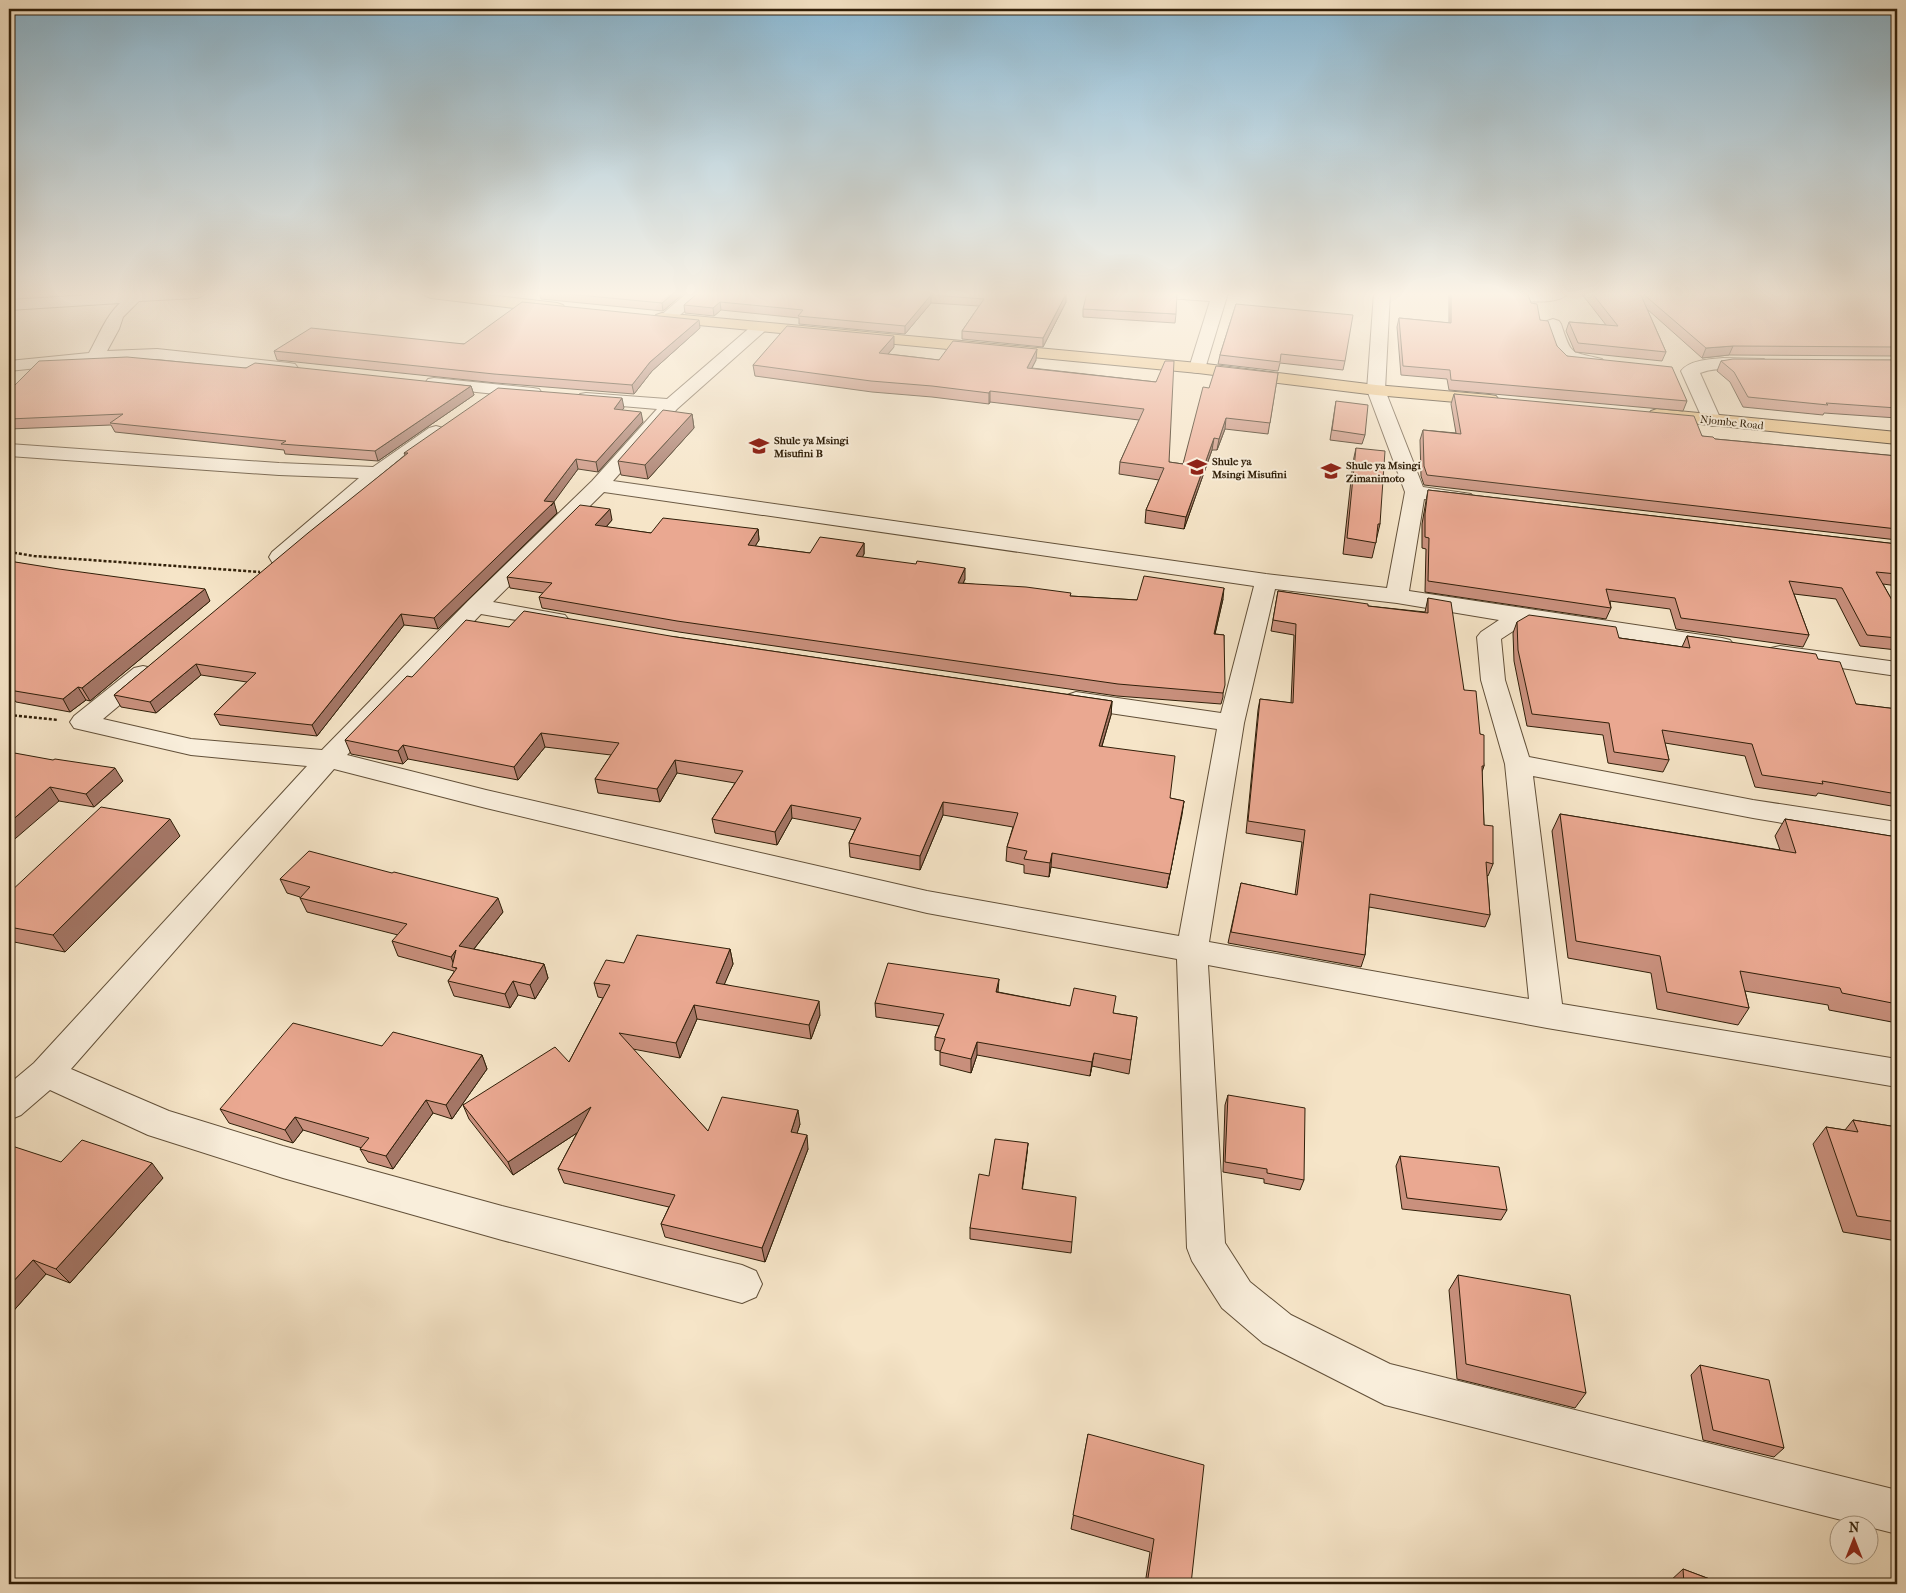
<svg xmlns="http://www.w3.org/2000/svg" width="1906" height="1593" viewBox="0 0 1906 1593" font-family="'IM FELL French Canon',serif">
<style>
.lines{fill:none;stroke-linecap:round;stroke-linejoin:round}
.minor-casing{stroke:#625039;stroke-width:2}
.highway-casing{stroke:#301f09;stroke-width:2}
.path{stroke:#301f09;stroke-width:2.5;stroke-dasharray:3 2;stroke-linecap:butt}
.minor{fill:#f9eedb;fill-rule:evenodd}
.highway{fill:#ebc284;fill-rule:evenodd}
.wall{fill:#c9907d;stroke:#301f09}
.shaded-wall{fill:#a47666;stroke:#301f09}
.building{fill:#eaa891;stroke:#301f09}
.labels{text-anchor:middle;stroke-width:4;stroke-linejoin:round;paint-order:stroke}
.far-street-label{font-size:11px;fill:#301f09;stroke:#f9eedb}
.far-poi-label{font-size:11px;font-weight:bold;fill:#301f09;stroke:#f9eedb;text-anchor:start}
</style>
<rect width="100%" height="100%" fill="#f6e5c8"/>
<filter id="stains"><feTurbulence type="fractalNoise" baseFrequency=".004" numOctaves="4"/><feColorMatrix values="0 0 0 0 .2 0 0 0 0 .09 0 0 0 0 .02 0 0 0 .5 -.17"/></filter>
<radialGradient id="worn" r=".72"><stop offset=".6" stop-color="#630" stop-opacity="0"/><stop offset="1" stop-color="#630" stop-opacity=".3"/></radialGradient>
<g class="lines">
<defs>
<g id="minor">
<path d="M122,293h83l-3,3 -5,2 -58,3 -16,16 -4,12 -12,22 50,-2 132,14 6,1 3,4 -3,4 -6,1 -132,-14 -43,1 -105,11v-10l80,-8c10,-18 17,-37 31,-50l-111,7v-10z"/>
<path d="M687,293h18l-33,29h-12l-2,-3 2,-3z"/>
<path d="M1160,293h68l-24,79 -6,1 -6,-1 -3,-4 21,-67 -42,-3 -5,-2z"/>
<path d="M1374,293h16l-5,97 38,97 48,7 3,4 -3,4 -7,2 -40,-5 -15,92 313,47 8,2 4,5 -4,5 -8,2 -198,-28 -23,15 4,41 24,77 224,43 144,22v20l-144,-24 -220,-42 29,228 335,55v28l-350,-59 -339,-63 17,278 25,39 41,33 99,49 507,126v44l-512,-129 -122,-62 -41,-35 -30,-47 -5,-13 -10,-289 -250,-46 -441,-105 -152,-39 -263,300 98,42 114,35 219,60 240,59 14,6 6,13 -6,13 -14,6 -240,-63 -219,-62 -135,-43 -98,-45 -29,25 -12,5v-36l25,-21 273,-297 -116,-11 -117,-27 -4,-6 4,-6 60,-48 9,-2 9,2 3,5 -3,5 -49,41 88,20 131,11 146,-149 124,-120 65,-72 -71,-6 -6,-1 -3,-4 3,-4 6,-1 81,6 87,-75h12l2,3 -2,3 -89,79 -64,72 653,93 121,14 18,-96 -38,-102zM604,492l650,94 -33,127 -145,-21 -9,3 -4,5 4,5 9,3 141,21 -38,207 -252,-45 -441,-101 -139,-35 134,-141 76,13 8,-2 4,-5 -4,-5 -72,-13zM1275,589l122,14 102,17 -18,12 -4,5 4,43 24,84 24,235 -320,-57 35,-219z"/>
<path d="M1486,293h82c-11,15 -57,6 -74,5l-5,-2z"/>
<path d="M1553,319l6,2 2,3c11,33 9,27 41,35l3,4 -3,4c-8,2 -16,0 -24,-2 -25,-5 -26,-20 -33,-41l2,-3z"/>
<path d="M1723,358l41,1 3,4 -3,4c-21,5 -43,-2 -64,6l21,47 -2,4 -7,2 -7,-2 -2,-4 -22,-49c8,-11 30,-12 42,-13z"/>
<path d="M434,378l99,10 6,1 3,4 -3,4 -6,1 -105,-11 -3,-4 3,-4z"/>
<path d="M436,426l7,2 2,4 -2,4 -59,41 -96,85 -8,2 -8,-2 -3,-5 3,-5 87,-74 -80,-3 -270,-19v-12l270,19 94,4 56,-39z"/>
<path d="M1780,646l117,16v14l-126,-18 -3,-5 3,-5z"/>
</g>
<g id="highway">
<path d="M423,293h48l86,10 6,2 2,3 -2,3 -6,2 -126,-15 -5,-2z"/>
<path d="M662,313l536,50 178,22 114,10 6,1 3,4 -3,4 -6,1 -114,-10 -178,-22 -542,-52 -2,-3 2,-3z"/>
<path d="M1657,409l240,23v12l-246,-25 -3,-4 3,-4z"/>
</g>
</defs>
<use href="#minor" class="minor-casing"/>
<use href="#highway" class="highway-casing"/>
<g class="path">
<path d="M9,552l25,4 226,16"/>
<path d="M9,715l49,5"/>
</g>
<use href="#minor" class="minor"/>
<use href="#highway" class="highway"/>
</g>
<g class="wall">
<path d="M539,293h145l-21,18 -122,-12z"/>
<path d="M698,293h359l9,9 -23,45 -81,-8v-8l17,-25 -48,-3 -26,31 -106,-10v-6l-78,-8 -7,6 -29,-3 -1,-8z"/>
<path d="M1449,293h69l13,10 9,17 17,26 10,10 120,45 -4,10 -234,-21 -2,-11 -46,-4 -4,-48 2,-9 50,5z"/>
<path d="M1581,293h316v63l-168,-1 -27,3 -55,-49 19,43 -4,9 -87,-9 -9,-21 3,-9 37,3z"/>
<path d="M1236,304l109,57 -2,9 -63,-7 -2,8 -60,-7 2,-9z"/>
<path d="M1083,309l93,5 -1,9 -92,-6z"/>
<path d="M700,328l-48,43 -18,23 -138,-11 -219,-23 -3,-9 190,-7z"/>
<path d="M894,347l-6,7 51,6h97l-4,8 124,14 13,80 14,2 26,-76 69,-15 -10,61 -43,-5 -8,21h-5l-28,79 -39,-6 1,-13 13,-30 -40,-6 1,-12 19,-42 -149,-18 -1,2 -57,-7 -60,-5 -117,-16 -2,-11z"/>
<path d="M1897,360v58l-73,-5 -1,2 -80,-8 -13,-25 -13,-11 4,-10z"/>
<path d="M246,368l225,18 3,9 -96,66 -93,-7 -1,-4 -169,-18 -4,-7 -102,4v-38z"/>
<path d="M1454,394l248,42 13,3 182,17v84l-473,-55 -3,-9 -1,-36 3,-10 33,3 -5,-29z"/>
<path d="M1336,401l29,34 -3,9 -32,-4z"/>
<path d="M624,408l-2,2 21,12 -45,50 -20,-3 -25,33 4,11 -119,116 -34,-4 -87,111 -97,-11 -6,-11 33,-32 -46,-7 -45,38 -35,-6 -7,-12 291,-240 -1,-2z"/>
<path d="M692,414l2,14 -46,51 -27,-4 -3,-14z"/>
<path d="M1356,448l24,76 -8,34 -29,-4 10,-92z"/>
<path d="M1428,490l469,54v42l-14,-2 10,18 4,-2v50l-37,-4 -24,-47 -42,-5 15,41 -6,12 -127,-18 -6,-20 -60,-8 1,7 -5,11 -181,-27 1,-43 -4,-1v-24l4,-23z"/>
<path d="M612,520l-6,7 45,6 107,-4 1,11 -4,6 55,7 54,-10v11l-2,3 103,22 -2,4 107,13 67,4 86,-1 -8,35 9,1 -1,62 -2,7 -104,-8 -438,-64 -137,-24 -3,-11 4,-4 -33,-5 -3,-11z"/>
<path d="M9,561l201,40 -120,100 -4,-1 -16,12 -54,-10 -3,-4 -4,-1z"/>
<path d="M1278,591l90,15 57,6 3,-14 36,92 16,44 4,32 -2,6 2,53 9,39 -5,12 -1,-1 3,40 -5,12 -116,-20 -4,48 -4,12 -133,-24 13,-60 54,12 7,-53 -56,-9 12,-123 2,-11 31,4 3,-68 -23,-4z"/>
<path d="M1517,622l102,16 63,9 5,-11 131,23 38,45 41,5v98l-79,-14 -2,3 -61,-9 -10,-31 -80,-13 4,17 -6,12 -55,-9 -5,-28 -76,-9 -13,-65 -1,-28z"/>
<path d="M509,627l167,10 436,64 -1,14 -9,31 68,52 14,3 -17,87 -116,-21 -2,10 -25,-4v-8l-18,-4 1,-14 6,-20 -70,-12 -23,55 -70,-13 -1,-14 6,-13 -63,-12 -15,27 -62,-12 -3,-14 23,-36 -58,-10 -17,29 -62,-9 -3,-14 16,-24 -66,-8 -27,33 -110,-21 -5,5 -52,-10 -6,-14 67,-63z"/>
<path d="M9,752l114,29 -29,26 -35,-6z"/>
<path d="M1560,814l220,36 -5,-14 10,-17 112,18v186l-68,-13 -1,-5 -83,-14 4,17 -11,17 -81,-16 -6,-36 -83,-15 -16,-127z"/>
<path d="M180,836l-115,116 -56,-11v-48z"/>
<path d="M280,879l223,33 -29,37 70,15 4,14 -13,21 -17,-4 -8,13 -56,-12 -6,-15 6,-9v-1l-56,-15 -6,-15 6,-6 -91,-23 -7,-14v-1l-13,-4z"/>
<path d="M730,949l3,15 -9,20 96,31 -9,24 -114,-20 -17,39 -47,-9 75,82 92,-7 -3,9 11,16 -43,113 -100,-25 -4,-13 8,-17 -105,-24 -6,-14 19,-36 -64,42 -44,-56 -6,-14 106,-43 34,-64 -5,-1 -4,-14z"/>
<path d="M998,992l72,14 67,11 -8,57 -37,-8 -2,10 -113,-21 -6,18 -31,-8v-14l-5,-1v-13l4,-11 -63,-9 -1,-14z"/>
<path d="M382,1046l100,9 5,14 -35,50 -19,-6 -40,56 -25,-7 -8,-13 2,-1 -59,-18 -10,13 -64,-20 -9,-14z"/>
<path d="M1228,1095l76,85 -4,10 -36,-7v-4l-41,-7 2,-67z"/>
<path d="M1853,1120l44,7v106l-6,7 -48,-8 -30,-88 13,-17 19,3z"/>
<path d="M1028,1143l-6,46 50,53 -1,11 -101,-14v-11l19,-52z"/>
<path d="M1400,1156l107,54 -6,10 -99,-11 -6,-43z"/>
<path d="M61,1162l102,16 -93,105 -24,-9 -37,42z"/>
<path d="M1458,1275l128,118 -11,15 -118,-29 -8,-89z"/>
<path d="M1700,1365l84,83 -10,9 -71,-17 -12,-65z"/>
<path d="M1088,1434l103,150h-46l5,-32 -79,-23z"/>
<path d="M1683,1569l40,15h-54v-2z"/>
</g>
<g class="shaded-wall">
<path d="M674,293h10l-21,18 -1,-8z"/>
<path d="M1066,294v8l-23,45v-9z"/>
<path d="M931,295v8l-26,31v-8z"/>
<path d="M720,302l1,8 -7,6 -1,-8z"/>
<path d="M699,320l1,8 -48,43 -18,23 -2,-9 18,-23z"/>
<path d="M894,336v11l-15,17v-11z"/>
<path d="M1733,346l-4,9 -27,3 4,-10z"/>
<path d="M1037,349l-1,11 -10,19 1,-11z"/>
<path d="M471,386l3,9 -96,66 -3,-10z"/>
<path d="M990,391v11l-1,2v-11z"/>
<path d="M622,398l2,10 -9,11 -1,-10z"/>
<path d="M641,412l2,10 -45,50 -2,-10z"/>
<path d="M692,414l2,14 -46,51 -3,-14z"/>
<path d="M1226,418l-1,11 -8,21 2,-11z"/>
<path d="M1214,438l-2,12 -28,79 2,-12z"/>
<path d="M576,459l2,10 -27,37 3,-4 3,11 -119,116 -4,-11 110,-117z"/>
<path d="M610,509l2,11 -14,16 -3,-11z"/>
<path d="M758,529l1,11 -10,16 -1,-11z"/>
<path d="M864,543v11l-7,13 -1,-11z"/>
<path d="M965,568v11l-7,15v-11z"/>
<path d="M1224,588l-1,11 -11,47 2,-12z"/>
<path d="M205,589l5,12 -120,100 -8,-13z"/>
<path d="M401,614l3,11 -87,111 -5,-11z"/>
<path d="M196,664l5,11 -45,38 -6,-11z"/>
<path d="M78,687l8,13 -16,12 -7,-13z"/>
<path d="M1112,701l-1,14 -13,44 1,-13z"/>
<path d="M541,733l4,14 -27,33 -4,-13z"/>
<path d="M403,745l5,14 -5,5 -5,-13z"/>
<path d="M675,760l2,13 -17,29 -3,-13z"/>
<path d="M115,768l8,13 -29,26 -8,-13z"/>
<path d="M50,787l9,14 -50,43v-21z"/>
<path d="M1184,801l-2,14 -15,73 3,-14z"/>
<path d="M943,802v13l-23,55v-14z"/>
<path d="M791,805l1,13 -15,27 -2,-13z"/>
<path d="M170,819l10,17 -115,116 -12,-17z"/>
<path d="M1052,853l-1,14 -2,10 1,-14z"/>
<path d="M498,898l5,14 -38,48 -6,-14z"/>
<path d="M730,949l3,15 -14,33 -3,-14z"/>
<path d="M456,950l1,18h-2l-4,-11z"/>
<path d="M544,964l4,14 -13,21 -5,-14z"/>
<path d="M999,979l-1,13h-2z"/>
<path d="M513,981l5,14 -8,13 -5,-14z"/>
<path d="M819,1001l1,14 -9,24 -2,-14z"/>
<path d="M694,1005l3,14 -17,39 -4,-15z"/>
<path d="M977,1042v13l-6,18v-14z"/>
<path d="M1094,1053l-2,13 -2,10 2,-14z"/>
<path d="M482,1055l5,14 -35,50 -6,-14z"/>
<path d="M426,1100l7,13 -40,56 -7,-13z"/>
<path d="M591,1107l4,14 -82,54 -5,-13z"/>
<path d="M798,1110l2,14 -7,22 -2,-14z"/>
<path d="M295,1117l8,13 -10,13 -8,-13z"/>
<path d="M807,1135l1,14 -43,113 -3,-14z"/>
<path d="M1028,1143l-1,11 -6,46 1,-11z"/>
<path d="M152,1163l11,15 -93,105 -14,-14z"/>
<path d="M33,1260l13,14 -37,42v-30z"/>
</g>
<g class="building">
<path d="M558,293h116l-12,10z"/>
<path d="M698,293h359l9,1 -23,44 -81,-7 22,-32 -53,-4 -26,31 -107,-10 5,-6 -83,-8 -7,6 -29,-3z"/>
<path d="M1087,293h90l-1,21 -93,-5z"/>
<path d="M1451,293h67l10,1 3,9 6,1 3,16 8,1 9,25 10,10 105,11 15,34 -236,-21 -1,-10 -47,-4 -4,-48 52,5z"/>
<path d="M1592,293h48l26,59 -88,-9 -9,-21 49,4z"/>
<path d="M1642,293h255v54l-164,-1 -27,2z"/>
<path d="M522,302l177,18 -49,42 -18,23 -138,-11 -220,-23 37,-23 153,16z"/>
<path d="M1236,304l117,11 -8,46 -64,-7 -1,8 -60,-7z"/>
<path d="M787,326l107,10 -15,17 60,7 14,-19 84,8 -10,19 129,14 9,-21h9l-5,101 14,2 20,-77 6,1 7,-22 62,7 -8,50 -44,-5 -7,21 -5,-1 -28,79 -40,-7 18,-42 -44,-6 24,-53 -154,-18 -1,2 -57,-7 -61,-5 -118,-16z"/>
<path d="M127,357l119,11 9,-5 216,23 -96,65 -94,-7 5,-3 -176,-18 13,-9 -114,5v-28l30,-30z"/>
<path d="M1733,359l164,1v48l-71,-5 2,2 -80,-8 -14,-25 -13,-11z"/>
<path d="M498,388l124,10 -8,11 27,3 -45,50 -20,-3 -32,42 10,1 -120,116 -33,-4 -89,111 -98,-11 42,-41 -60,-9 -46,38 -36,-7 194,-162 100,-80h-4z"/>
<path d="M1454,394l240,22 8,20 11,1 2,2 182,17v73l-470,-54 -3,-9 -1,-36 38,4z"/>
<path d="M1336,401l32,4 -3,30 -33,-5z"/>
<path d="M663,410l29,4 -47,51 -27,-4z"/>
<path d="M1356,448l29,3 -5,73h-2l-2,19 -29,-5z"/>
<path d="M1428,490l469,54v30l-21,-2 17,30 4,-2v38l-30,-3 -25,-47 -53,-7 20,54 -128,-17 -6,-20 -69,-9 5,19 -183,-27 1,-43 -4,-1v-23z"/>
<path d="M580,505l30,4 -15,16 56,8 12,-15 95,11 -10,16 62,8 10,-16 44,6 -8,13 60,8 1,-3 48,7 -7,15 68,4 45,6 -1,3 67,4 7,-24 80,12 -10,46 10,1 1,50 -2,8 -105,-9 -441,-63 -138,-24 13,-14 -45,-6z"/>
<path d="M9,561l50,8 146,20 -123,99 -4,-1 -15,12 -54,-9v-2l3,-2h-3z"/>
<path d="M1278,591l90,13v2l60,7v-15l23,4 13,88 12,1 4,43 4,1v31h-2l2,59 9,1v38l-7,-2 4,53 -120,-21 -5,61 -134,-23 10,-49 56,12 8,-65 -57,-9 12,-122 33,4 3,-79 -23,-4z"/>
<path d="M524,611l152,26 436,64 -13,45 76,10 -5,42 14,3 -14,73 -118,-21 -2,10 -26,-4 3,-8 -20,-4 11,-34 -75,-11 -23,54 -71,-13 12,-25 -70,-13 -16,27 -63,-13 31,-48 -68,-11 -18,29 -62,-10 24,-36 -78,-10 -27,34 -111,-22 -5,6 -53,-11 62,-64 5,1 54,-57 43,7z"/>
<path d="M1529,615l87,12 3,11 71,10 -3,-12 129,18 2,5 22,3 16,42 41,5v85l-75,-13 1,3 -61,-9 -10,-31 -90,-14 7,30 -55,-8 -5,-29 -77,-9 -14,-64 -1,-28z"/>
<path d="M9,752l44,8 2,-1 60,9 -29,26 -36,-7 -41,36z"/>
<path d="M101,807l69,12 -117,116 -44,-8v-34z"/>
<path d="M1560,814l236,39 -11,-34 112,18v167l-55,-11 -2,-5 -100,-17 9,37 -82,-16 -7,-36 -84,-15z"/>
<path d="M309,851l83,22 2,-1 104,26 -39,48 85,18 -14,21 -17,-4 -8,13 -57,-13 9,-13 -5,-1 4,-17 -5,7 -59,-16 15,-17 -107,-26 10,-11 -30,-8z"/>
<path d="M637,935l93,14 -14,34 103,18 -10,24 -115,-20 -18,38 -57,-10 89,98 14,-34 76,13 -7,22 16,3 -45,113 -101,-24 14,-29 -117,-26 33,-62 -83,55 -45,-57 92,-58 14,15 41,-77 -16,-2 12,-23 18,3z"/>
<path d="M888,963l111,16 -3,13 74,14 4,-18 42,8 -3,17 24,4 -6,43 -37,-7 -2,9 -115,-20 -6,17 -31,-7 5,-13 -10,-2 9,-23 -69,-11z"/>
<path d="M293,1023l89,23 11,-14 89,23 -36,50 -20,-5 -40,56 -26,-7 9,-11 -74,-21 -10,13 -65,-21z"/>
<path d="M1228,1095l77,13 -1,72 -37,-7v-4l-42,-7z"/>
<path d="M1853,1120l44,7v95l-40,-6 -31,-89 32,5z"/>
<path d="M995,1139l33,4 -6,46 54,8 -4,45 -102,-14 9,-54 10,2z"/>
<path d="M82,1140l70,23 -96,106 -23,-9 -24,26v-141l52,17z"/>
<path d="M1400,1156l99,11 8,43 -100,-12z"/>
<path d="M1458,1275l112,20 16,98 -120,-29z"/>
<path d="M1700,1365l69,15 15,68 -71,-18z"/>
<path d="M1088,1434l116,31 -13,119h-44l7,-45 -81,-24z"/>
<path d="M1683,1569l40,15h-39z"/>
</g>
<linearGradient id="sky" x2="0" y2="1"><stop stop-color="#8ab8d3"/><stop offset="0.57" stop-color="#fbf3e6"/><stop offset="1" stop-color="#fbf3e6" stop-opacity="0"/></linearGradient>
<rect width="1906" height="516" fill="url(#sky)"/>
<defs>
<symbol id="school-bare" viewBox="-9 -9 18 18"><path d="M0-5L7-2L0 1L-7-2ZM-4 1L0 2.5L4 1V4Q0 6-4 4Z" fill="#8f2418" stroke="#f9eedb" stroke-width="2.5" paint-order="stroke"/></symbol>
</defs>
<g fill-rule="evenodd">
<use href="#school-bare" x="745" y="432" width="28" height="28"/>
<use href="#school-bare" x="1183" y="453" width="28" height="28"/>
<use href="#school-bare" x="1317" y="457" width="28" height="28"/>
</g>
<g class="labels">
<g class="far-street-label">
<text transform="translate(1732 422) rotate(6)" y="4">Njombe Road</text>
</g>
<g class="far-poi-label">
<text x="774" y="444">Shule ya Msingi<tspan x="774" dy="13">Misufini B</tspan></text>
<text x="1212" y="465">Shule ya<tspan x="1212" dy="13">Msingi Misufini</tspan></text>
<text x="1346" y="469">Shule ya Msingi<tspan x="1346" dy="13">Zimanimoto</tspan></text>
</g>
</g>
<rect width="1906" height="1593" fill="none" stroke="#f6e5c8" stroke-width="30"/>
<rect x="10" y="10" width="1886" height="1573" fill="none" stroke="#301f09" stroke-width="2.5"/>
<rect x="15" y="15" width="1876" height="1563" fill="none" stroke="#301f09"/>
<g transform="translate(1854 1540)"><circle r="24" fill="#f9eedb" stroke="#a99b87"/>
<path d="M0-4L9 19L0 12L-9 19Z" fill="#8f2418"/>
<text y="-8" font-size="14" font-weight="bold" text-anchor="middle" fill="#301f09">N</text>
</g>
<rect width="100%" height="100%" filter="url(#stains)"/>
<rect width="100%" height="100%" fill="url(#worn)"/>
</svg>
